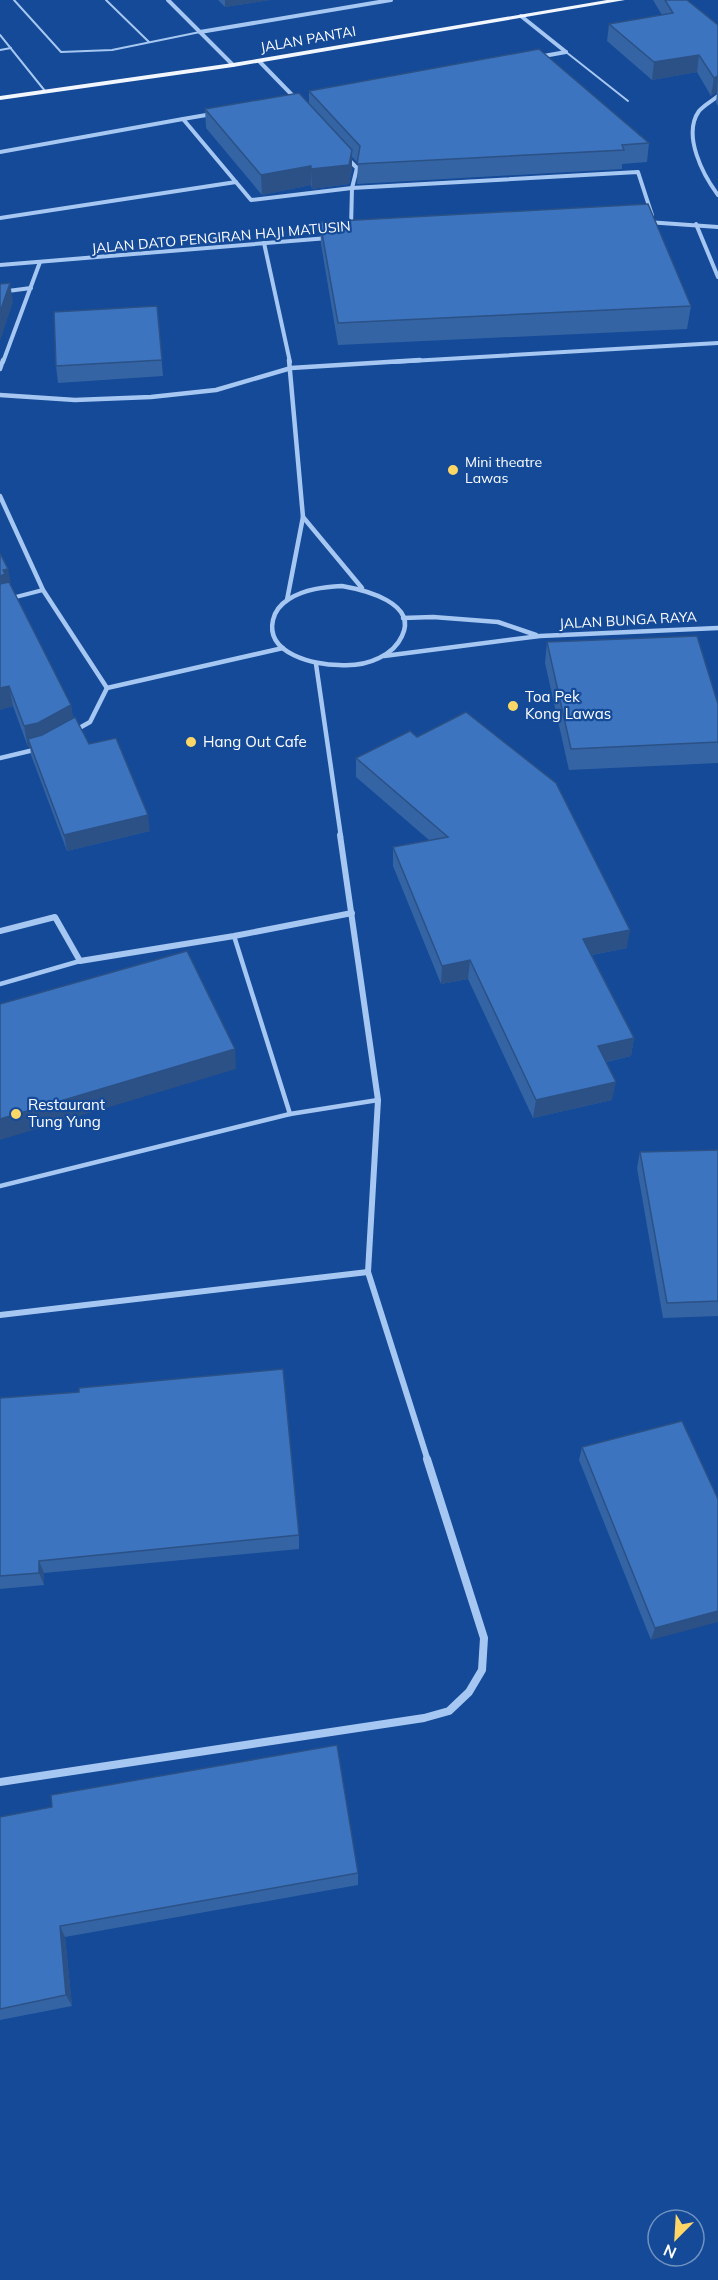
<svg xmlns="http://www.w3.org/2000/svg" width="718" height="2280" viewBox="0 0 718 2280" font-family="Mulish,sans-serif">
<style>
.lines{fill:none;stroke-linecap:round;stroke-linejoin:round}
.lane-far2{stroke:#a6c7f2;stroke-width:2}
.lane-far1{stroke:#a6c7f2;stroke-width:4}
.lane{stroke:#a6c7f2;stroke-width:4.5}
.street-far3{stroke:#a6c7f2;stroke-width:4}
.street-far2{stroke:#a6c7f2;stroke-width:4.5}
.street-far1{stroke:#a6c7f2;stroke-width:6}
.street{stroke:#a6c7f2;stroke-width:8}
.primary{fill:#f1f6ff;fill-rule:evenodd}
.wall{fill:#3464a4}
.shaded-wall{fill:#2b5186}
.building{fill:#3d74bf;stroke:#2b5186;stroke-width:1.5}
.poi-dot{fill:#ffd767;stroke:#144a97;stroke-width:2}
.labels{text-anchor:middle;stroke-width:4.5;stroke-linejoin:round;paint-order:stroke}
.far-street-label{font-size:14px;fill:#fff;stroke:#144a97}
.far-poi-label{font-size:14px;fill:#fff;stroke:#144a97;text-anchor:start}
.poi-label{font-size:15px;fill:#fff;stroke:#144a97;text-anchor:start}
</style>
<rect width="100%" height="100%" fill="#144a97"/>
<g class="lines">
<g class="lane-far2">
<path d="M14,0l47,52 51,-2 88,-18"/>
<path d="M106,0l43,42"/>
<path d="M0,35l45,56"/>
<path d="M0,50l11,-2"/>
<path d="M566,52l62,49"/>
</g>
<path class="lane-far1" d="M0,601l43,-11"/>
<g class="lane">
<path d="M234,936l56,178"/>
<path d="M0,984l80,-23"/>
<path d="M0,1186l290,-72 88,-14"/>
</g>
<g class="street-far3">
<path d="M168,0l65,65"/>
<path d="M521,16l45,36"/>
<path d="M200,32l191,-32"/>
<path d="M538,57l28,-5"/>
<path d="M259,61l36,37"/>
<path d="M718,96c-6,5 -14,9 -19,15 -17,24 4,64 19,84"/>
<path d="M212,114l-29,5 68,81 101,-12 286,-16 14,43"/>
<path d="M0,152l183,-33"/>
<path d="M347,158l10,10 -5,20 -1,39"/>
<path d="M0,218l236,-36"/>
<path d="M647,222l71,5"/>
<path d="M696,224l22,53"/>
<path d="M264,243l26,119"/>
<path d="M0,265l328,-27"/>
<path d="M0,292l31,-4"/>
<path d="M3,362l37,-100"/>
<path d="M394,362l324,-19"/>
</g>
<g class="street-far2">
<path d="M0,369l3,-9"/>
<path d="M0,395l75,5 76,-3 65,-7 75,-22 129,-8"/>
<path d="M0,496l43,94 64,98"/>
<path d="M303,517l59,71"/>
<path d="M342,586c23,4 76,17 60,50 -5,11 -12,17 -23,22 -12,6 -26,8 -40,7 -24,0 -74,-11 -66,-45 2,-9 8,-16 16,-21 16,-10 35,-12 53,-13z"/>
<path d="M287,600l16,-83 -14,-157"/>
<path d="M403,618l30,-1 65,5 38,13"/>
<path d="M384,656l156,-20 178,-8"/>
<path d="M316,664l25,173"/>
<path d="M107,688l176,-40"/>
<path d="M74,731l16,-9 17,-34"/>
<path d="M0,758l38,-9"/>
</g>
<g class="street-far1">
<path d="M340,835l38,265 -10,172 60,189"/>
<path d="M0,931l55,-14 25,44 154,-25 118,-23"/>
<path d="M0,1315l368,-43"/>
</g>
<path class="street" d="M0,1782l424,-64 25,-7 20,-19 13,-22 2,-32 -57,-179"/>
<path class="primary" d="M607,0h18l-392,67 -233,33v-4l233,-33z"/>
</g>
<g class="wall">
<path d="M218,0h52l-45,7z"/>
<path d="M653,0h34l31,25v81l-2,-3 1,-11 -6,4 -14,-24 -45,8 -45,-39 2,-17 53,-9z"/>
<path d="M309,91l340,52 -2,19 -25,2v5l-265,15 1,-21 -6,-6v12l-3,15 -37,5 -1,-4 -49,10 -56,-67 -1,-19 104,-5z"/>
<path d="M320,222l371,84 -4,23 -349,16 -17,-101z"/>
<path d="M157,306l6,70 -105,7 -2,-17z"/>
<path d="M0,553l11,33 60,119 2,14 16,25 61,87 -83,20 -36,-96 -1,-8h-2l-15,-41 -13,4z"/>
<path d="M547,642l171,62v59l-149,7 -24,-107z"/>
<path d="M356,758l271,190 -35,7 42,83 -3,18 -25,6 6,38 -79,18 -65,-139 -27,5 -48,-118v-19l36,-7 -73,-63z"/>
<path d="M718,1150v166l-55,2 -26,-150 3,-16z"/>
<path d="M0,1398l299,137v14l-255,24v12l-44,4z"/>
<path d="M582,1447l136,52 -67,141 -72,-180z"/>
<path d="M52,1807l306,66v12l-293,52 7,69 -72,14v-203z"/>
</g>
<g class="shaded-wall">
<path d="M225,0h45l-45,7z"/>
<path d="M699,55l-2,17 -45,8 2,-18z"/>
<path d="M718,76l-1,16 -6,4 3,-18z"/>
<path d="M352,150v19l-3,15 -37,5 -1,-20z"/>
<path d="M311,166v19l-49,10 -1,-20z"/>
<path d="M10,283l3,19 -13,39v-29z"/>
<path d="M8,569l4,20 -12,8v-21l3,-6z"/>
<path d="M9,686l4,20 -13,4v-22z"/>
<path d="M71,705l3,21 -33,18 -13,-5 2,8h-2l-4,-21z"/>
<path d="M148,815l2,16 -83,20 -3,-16z"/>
<path d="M630,930l-3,18 -46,9 2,-18z"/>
<path d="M470,960l-2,19 -27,5 1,-18z"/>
<path d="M634,1038l-3,18 -36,8 3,-18z"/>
<path d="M235,1049l1,20 -236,71v-21z"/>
<path d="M616,1082l-4,18 -79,18 3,-18z"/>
<path d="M39,1561l5,12v12l-5,-12z"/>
<path d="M718,1611v11l-67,18 4,-12z"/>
<path d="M60,1926l5,11 7,69 -6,-11z"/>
</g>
<g class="building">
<path d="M665,0h22l31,25v51l-4,2 -15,-23 -45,7 -45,-38 64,-11z"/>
<path d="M539,49l110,94 -27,2 2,5 -267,14 3,-18 -51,-55z"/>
<path d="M299,93l53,57 -3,15 -38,4v-3l-50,9 -56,-66z"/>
<path d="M648,204l43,102 -353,17 -18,-101z"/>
<path d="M10,283l-10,29v-28z"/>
<path d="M157,306l5,54 -106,6 -2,-54z"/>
<path d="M0,553l8,16 -5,1 2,4 -5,2z"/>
<path d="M9,582l62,123 -33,18 -14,3 -15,-40 -9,2v-104z"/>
<path d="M697,636l21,68v38l-147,7 -24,-107z"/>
<path d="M466,712l90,71 74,147 -47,9 51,99 -36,8 18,36 -80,18 -66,-140 -28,6 -49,-119 55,-10 -92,-79 54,-27 7,6z"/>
<path d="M75,717l14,27 27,-6 32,77 -84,20 -36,-96 14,-4z"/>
<path d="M187,951l48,98 -235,70v-115z"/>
<path d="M718,1150v151l-51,2 -27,-151z"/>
<path d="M283,1369l16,166 -260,26v12l-39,3v-178l79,-6v-4z"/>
<path d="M682,1421l36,78v112l-63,17 -73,-181z"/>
<path d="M337,1745l21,128 -298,53 6,69 -66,14v-192l52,-10 -1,-12z"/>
</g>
<g class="poi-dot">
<circle cx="453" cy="470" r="6"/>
<circle cx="513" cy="706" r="6"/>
<circle cx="191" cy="742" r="6"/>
<circle cx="16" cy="1114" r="6"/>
</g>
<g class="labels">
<g class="far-street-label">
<text transform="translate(308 39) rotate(-10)" y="5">JALAN PANTAI</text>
<text transform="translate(221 237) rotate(-5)" y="5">JALAN DATO PENGIRAN HAJI MATUSIN</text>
<text transform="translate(628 620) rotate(-3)" y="5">JALAN BUNGA RAYA</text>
</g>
<g class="far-poi-label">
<text x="465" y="467">Mini theatre<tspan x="465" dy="16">Lawas</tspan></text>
</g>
<g class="poi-label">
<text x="525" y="702">Toa Pek<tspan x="525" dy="17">Kong Lawas</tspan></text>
<text x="203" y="747">Hang Out Cafe</text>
<text x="28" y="1110">Restaurant<tspan x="28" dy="17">Tung Yung</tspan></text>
</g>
</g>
<g transform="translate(676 2238) rotate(204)"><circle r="28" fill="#144a97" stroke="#7292c1" stroke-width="1.5"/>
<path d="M0-4.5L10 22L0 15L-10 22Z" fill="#ffd767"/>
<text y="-9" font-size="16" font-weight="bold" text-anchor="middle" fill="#ffffff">N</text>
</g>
</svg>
